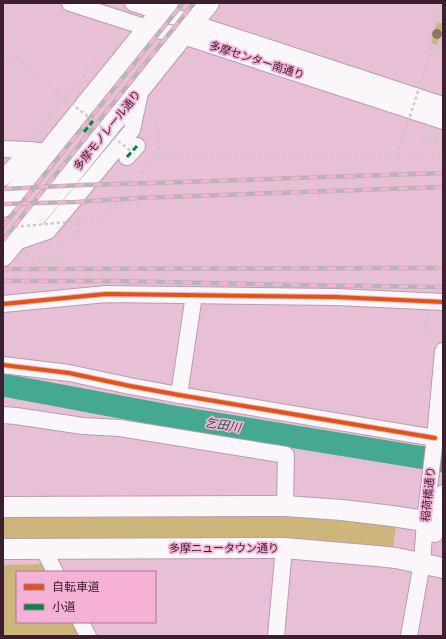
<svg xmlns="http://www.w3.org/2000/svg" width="446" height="639" viewBox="0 0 446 639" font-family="Ubuntu,'Noto Sans JP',sans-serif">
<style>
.green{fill:#ccb67c}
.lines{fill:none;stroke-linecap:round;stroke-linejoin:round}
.river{stroke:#45a890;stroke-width:23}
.minor-casing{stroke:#ba9cad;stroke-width:18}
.major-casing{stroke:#ba9cad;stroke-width:22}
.path{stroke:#d1c6cc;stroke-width:2.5;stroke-dasharray:3 3;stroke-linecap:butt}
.minor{stroke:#fbf6f9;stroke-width:16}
.major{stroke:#fbf6f9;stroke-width:20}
.rail-casing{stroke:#bcb2b7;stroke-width:4.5}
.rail{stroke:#f6b1d6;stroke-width:3;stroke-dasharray:9;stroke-linecap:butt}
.path-bridge{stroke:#d1c6cc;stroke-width:2.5;stroke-dasharray:3 3;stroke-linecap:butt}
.quiet{stroke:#00873e;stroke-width:3;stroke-dasharray:6 3;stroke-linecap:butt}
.cycleway-casing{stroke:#f6b1d6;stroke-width:6}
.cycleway{stroke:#df560e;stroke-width:4}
.tree{fill:#8c7760}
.labels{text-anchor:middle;stroke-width:3.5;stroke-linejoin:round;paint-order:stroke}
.street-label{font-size:11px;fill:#3a202f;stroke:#f6b1d6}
.water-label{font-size:12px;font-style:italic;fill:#195b44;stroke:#f6b1d6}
</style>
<rect width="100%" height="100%" fill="#e7c0d5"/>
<g class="green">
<path d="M437,22l6,2v2l-6,19 -6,-2z"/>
<path d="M3,513l283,1 110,11 -3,26 -390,-9z"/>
<path d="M42,564l4,8h-29v50h55l7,14h-76v-71z"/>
</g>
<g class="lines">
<path class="river" d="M3,385l171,32 269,44"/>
<defs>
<g id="minor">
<path d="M70,3l78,25 35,8 260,85"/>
<path d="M133,3l60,20 250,82"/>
<path d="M3,149l27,1"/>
<path d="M127,157l10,-11"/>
<path d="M3,178l27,-28 18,2"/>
<path d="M13,243l35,-12 84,-101 9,-42"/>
<path d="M3,304l103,-10 230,3 107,5"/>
<path d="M3,365l66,8 61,13 49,9 256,43"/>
<path d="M179,395l15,-100"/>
<path d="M3,415l13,1 67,10 37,2 166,27 -1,51"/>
<path d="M435,534l4,-10 4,-31"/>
<path d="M43,548l12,24"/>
<path d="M81,622l7,14"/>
<path d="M276,636l8,-88"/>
<path d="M409,636l13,-73 3,-42 10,-83 8,-87"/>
</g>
<g id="major">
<path d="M3,207l165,-204"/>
<path d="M3,256l62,-74 76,-94 68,-85"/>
<path d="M3,507l282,-1 57,4 50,6 33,5 18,4"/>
<path d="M3,549l281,-1 93,8 19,2 47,10"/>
</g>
</defs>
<use href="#minor" class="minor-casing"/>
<use href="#major" class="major-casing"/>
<g class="path">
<path d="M441,3l-14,44 11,3 5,-16"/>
<path d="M437,16l6,2"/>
<path d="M424,73l9,-25"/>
<path d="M156,123l4,32"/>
<path d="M33,137l64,-79"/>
<path d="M443,141l-17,-5 -3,2 2,4 18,5"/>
<path d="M397,155l9,-27"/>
<path d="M28,253l1,3 37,5"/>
<path d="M52,259c6,-14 11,-21 27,-22l-1,-16 25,-2 54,-64h240l8,3 38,1"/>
<path d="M428,314l-2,22 9,1"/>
<path d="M298,451l120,21"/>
</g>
<use href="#minor" class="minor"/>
<use href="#major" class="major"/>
<defs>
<g id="rail">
<path d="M3,189l79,-4 70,-2 291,-10"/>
<path d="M3,204l73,-2 63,-4 304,-11"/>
<path d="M3,226l180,-223"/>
<path d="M3,240l191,-237"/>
<path d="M3,269l440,-1"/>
<path d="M3,281h112l182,4 146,2"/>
</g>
</defs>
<use href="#rail" class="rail-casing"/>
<use href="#rail" class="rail"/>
<g class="path-bridge">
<path d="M3,60l13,-1 116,93"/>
<path d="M406,128l18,-55"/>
<path d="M3,228l75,-7"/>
</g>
<g class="quiet">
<path d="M84,132l9,-11"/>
<path d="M127,157l10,-11"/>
</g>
<defs>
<g id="cycleway">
<path d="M3,304l103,-10 230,3 107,5"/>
<path d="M3,365l66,8 61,13 49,9 256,43"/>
</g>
</defs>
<use href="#cycleway" class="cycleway-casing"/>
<use href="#cycleway" class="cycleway"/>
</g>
<circle class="tree" cx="437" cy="34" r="5"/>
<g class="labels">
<g class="street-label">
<text transform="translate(257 60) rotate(18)" y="4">多摩センター南通り</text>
<text transform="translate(107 130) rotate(-51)" y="4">多摩モノレール通り</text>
<text transform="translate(428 494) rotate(-84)" y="4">稲荷橋通り</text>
<text x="224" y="552">多摩ニュータウン通り</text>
</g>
<g class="water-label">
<text transform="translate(223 425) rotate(9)" y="4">乞田川</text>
</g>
</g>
<rect width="446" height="639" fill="none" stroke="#3a202f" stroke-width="8"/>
<rect x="16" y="571" width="140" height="52" fill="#f6b1d6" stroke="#ab7793"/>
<rect x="24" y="584" width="20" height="6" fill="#df560e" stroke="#ab7793"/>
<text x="52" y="591" font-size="12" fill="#3a202f">自転車道</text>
<rect x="24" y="604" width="20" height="6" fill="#00873e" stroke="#ab7793"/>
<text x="52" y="611" font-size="12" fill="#3a202f">小道</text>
</svg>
